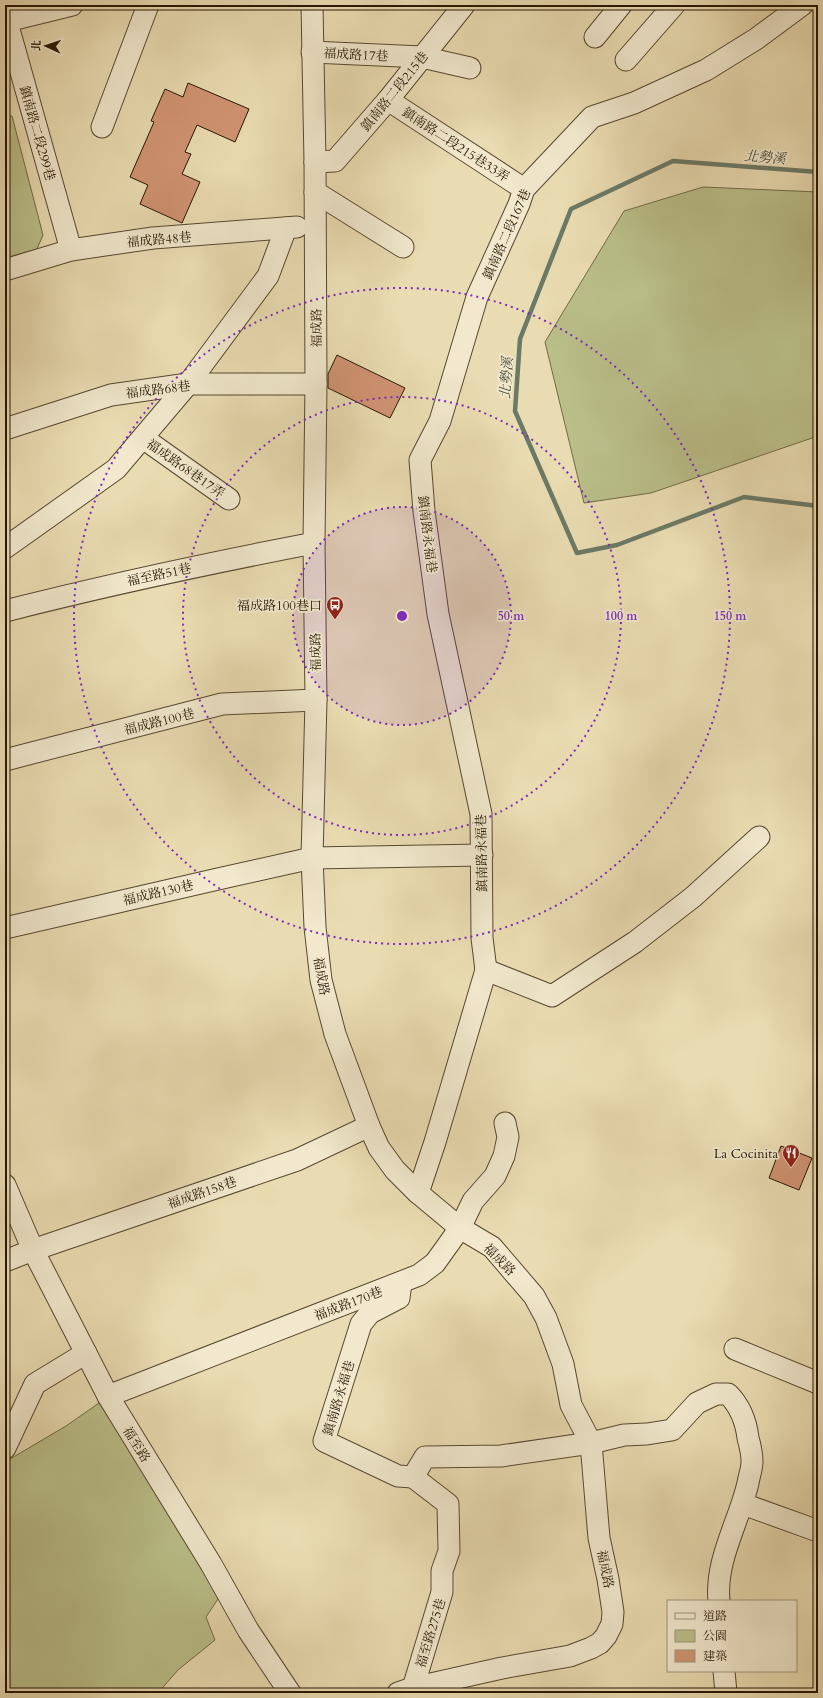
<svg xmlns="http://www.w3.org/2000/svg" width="823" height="1698" viewBox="0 0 823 1698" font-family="Cardo,'Noto Serif TC',serif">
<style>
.green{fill:#babf8a;stroke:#706b47}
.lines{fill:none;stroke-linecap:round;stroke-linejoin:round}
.stream{stroke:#6b7a66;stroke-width:4.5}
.building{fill:#d19474;stroke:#261704}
.minor-casing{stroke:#574830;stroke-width:23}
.minor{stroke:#f1e8cd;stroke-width:21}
.ring{fill:none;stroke:#7b2cbf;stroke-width:2;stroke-dasharray:2 4}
.labels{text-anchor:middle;stroke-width:3.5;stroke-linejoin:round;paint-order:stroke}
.street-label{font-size:13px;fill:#261704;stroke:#f1e8cd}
.poi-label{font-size:13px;fill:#261704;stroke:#f1e8cd;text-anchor:end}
.water-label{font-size:14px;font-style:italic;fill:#4e513d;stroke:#f1e8cd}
.centre{fill:#7b2cbf;stroke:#f1e8cd;stroke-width:2}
.ring-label{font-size:12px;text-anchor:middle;font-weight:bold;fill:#7b2cbf;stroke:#f1e8cd;stroke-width:3.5;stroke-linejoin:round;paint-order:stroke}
</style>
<rect width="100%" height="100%" fill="#eadcb2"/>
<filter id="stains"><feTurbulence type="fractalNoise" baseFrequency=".005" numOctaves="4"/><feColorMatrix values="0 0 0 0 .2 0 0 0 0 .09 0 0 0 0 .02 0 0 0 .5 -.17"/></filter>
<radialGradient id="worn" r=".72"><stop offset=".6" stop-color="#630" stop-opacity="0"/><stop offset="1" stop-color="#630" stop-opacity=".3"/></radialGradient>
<g class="green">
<path d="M5,116h7l31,119 -6,14 -32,9z"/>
<path d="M703,187l115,5v244l-167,57 -67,10 -39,-161 79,-131z"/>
<path d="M99,1403l124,179 -5,17 -12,18 9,23 -37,30 -20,23h-153v-231l61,-36z"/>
</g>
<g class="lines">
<path class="stream" d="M818,172l-145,-11 -102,48 -51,130 -5,72 62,142 40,-8 127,-48 74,9"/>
</g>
<g class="building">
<path d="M188,83l61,26 -14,33 -38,-17 -12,27 6,2 -9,20 18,8 -18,41 -42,-19 8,-19 -18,-8 24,-55 -3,-1 14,-32 18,8z"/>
<path d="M337,355l68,33 -15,30 -62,-30v-14z"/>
<path d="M781,1146l31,12 -13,32 -30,-12z"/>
</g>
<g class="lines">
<defs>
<g id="minor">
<path d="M312,5l3,157 1,222 -2,159 2,157 -4,158 3,69 6,53 14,54 34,92 10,22 16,22 23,23 42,35 32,19 42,49 12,22 17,46 8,41 20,38 8,95 9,41 5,33 -1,12 -6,12 -6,7 -9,5 -21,8 -68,12 -89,20 -15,5"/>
<path d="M5,15l66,235"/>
<path d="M7,21l65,-16"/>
<path d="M595,37l26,-32"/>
<path d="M312,52l110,5 48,11"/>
<path d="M626,60l48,-55"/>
<path d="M388,100l136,89"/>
<path d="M102,127l46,-122"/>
<path d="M315,162l20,-1 53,-61 76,-95"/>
<path d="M315,192l88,55"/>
<path d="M5,270l66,-20 82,-12 144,-11"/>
<path d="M5,429l106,-34 77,-11h128"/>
<path d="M143,438l86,61"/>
<path d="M5,548l111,-79 72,-85 80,-108 18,-48"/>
<path d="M5,611c102,-26 205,-48 309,-68"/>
<path d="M5,760l217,-56 94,-4"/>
<path d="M5,928l213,-49 94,-21 170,-3"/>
<path d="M486,970l66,26 83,-54 58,-45 66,-60"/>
<path d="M5,1185l28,65 75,146 103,168 37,66 42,63"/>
<path d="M418,1193l17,-51 51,-172 -4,-32 -1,-124 -43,-200 -14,-103 -4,-51 20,-39 37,-124 42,-93 5,-15 68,-72 42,-14 72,-33 50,-31 46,-34"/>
<path d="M5,1261l28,-11 264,-90 72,-34"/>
<path d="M401,1283l-2,15 -29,15 -9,11 -37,117 74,35 15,1 12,-20 76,-1 90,-13 33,-8 23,-1 25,-4 25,-27 19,-9h12c12,12 18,27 20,44 2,7 4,16 4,24 0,7 -3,14 -4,21 -9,39 -33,77 -29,118"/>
<path d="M735,1349l83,34"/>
<path d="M108,1396l311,-121 16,-12 25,-35 13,-27 22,-25 9,-20 4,-19 -3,-14"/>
<path d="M5,1448l30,-64 51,-31"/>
<path d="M413,1477l35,27 1,47 -7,20v21l-29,96"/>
<path d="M743,1504l75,27"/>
<path d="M724,1671l2,22"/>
</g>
</defs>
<use href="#minor" class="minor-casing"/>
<use href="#minor" class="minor"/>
</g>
<circle cx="402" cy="616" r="109" fill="#7b2cbf" fill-opacity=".12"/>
<g class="ring">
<circle cx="402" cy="616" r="109"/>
<circle cx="402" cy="616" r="219"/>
<circle cx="402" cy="616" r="328"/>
</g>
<defs>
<symbol id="bus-pin" viewBox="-11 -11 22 30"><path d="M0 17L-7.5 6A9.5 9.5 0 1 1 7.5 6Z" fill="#8f2418" stroke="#f1e8cd"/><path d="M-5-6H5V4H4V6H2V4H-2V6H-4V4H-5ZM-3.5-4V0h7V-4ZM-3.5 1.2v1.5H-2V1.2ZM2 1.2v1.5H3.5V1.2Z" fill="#fff"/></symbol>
<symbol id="restaurant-pin" viewBox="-11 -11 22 30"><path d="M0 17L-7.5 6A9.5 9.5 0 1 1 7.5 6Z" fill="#8f2418" stroke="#f1e8cd"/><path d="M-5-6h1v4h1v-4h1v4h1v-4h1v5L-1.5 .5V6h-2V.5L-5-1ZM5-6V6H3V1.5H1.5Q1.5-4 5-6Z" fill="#fff"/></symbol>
</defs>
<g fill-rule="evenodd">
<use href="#bus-pin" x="325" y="595" width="20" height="27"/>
<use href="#restaurant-pin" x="781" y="1143" width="20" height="27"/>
</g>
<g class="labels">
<g class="street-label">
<text transform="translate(356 54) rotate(3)" y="5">福成路17巷</text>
<text transform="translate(394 91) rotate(-51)" y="5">鎮南路二段215巷</text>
<text transform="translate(38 133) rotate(74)" y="5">鎮南路二段299巷</text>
<text transform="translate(456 144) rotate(33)" y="5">鎮南路二段215巷33弄</text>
<text transform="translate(506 234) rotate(-66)" y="5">鎮南路二段167巷</text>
<text transform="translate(159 239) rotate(-5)" y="5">福成路48巷</text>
<text transform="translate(316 328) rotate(-90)" y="5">福成路</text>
<text transform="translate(158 389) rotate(-7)" y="5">福成路68巷</text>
<text transform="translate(186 468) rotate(35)" y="5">福成路68巷17弄</text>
<text transform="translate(428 534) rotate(83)" y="5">鎮南路永福巷</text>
<text transform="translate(159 574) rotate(-12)" y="5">福至路51巷</text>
<text transform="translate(315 652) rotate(-91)" y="5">福成路</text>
<text transform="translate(159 721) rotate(-14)" y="5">福成路100巷</text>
<text transform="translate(481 853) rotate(-91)" y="5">鎮南路永福巷</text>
<text transform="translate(158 892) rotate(-13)" y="5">福成路130巷</text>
<text transform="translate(322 976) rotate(80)" y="5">福成路</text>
<text transform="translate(202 1192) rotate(-19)" y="5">福成路158巷</text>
<text transform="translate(500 1259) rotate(45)" y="5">福成路</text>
<text transform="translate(348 1303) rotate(-21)" y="5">福成路170巷</text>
<text transform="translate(338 1398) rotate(-73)" y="5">鎮南路永福巷</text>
<text transform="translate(137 1444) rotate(58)" y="5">福至路</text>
<text transform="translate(606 1569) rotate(79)" y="5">福成路</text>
<text transform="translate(430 1633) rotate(-73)" y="5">福至路275巷</text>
</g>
<g class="poi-label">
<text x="322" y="610">福成路100巷口</text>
<text x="778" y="1158">La Cocinita</text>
</g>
<g class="water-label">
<text transform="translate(765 157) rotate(5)" y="5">北勢溪</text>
<text transform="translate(506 378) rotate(-86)" y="5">北勢溪</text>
</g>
</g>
<circle cx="402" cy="616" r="6" class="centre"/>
<g class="ring-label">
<text x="511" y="620">50 m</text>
<text x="621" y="620">100 m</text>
<text x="730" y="620">150 m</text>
</g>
<rect width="823" height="1698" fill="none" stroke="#eadcb2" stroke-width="20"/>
<rect x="6" y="6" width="811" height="1686" fill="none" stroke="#261704" stroke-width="2"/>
<rect x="10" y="10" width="803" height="1678" fill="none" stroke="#261704"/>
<rect x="667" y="1600" width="130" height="72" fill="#f1e8cd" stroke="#a0947d"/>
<rect x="675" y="1613" width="20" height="6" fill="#f1e8cd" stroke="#a0947d"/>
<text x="703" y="1620" font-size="12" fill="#261704">道路</text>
<rect x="675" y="1630" width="20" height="12" fill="#babf8a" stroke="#a0947d"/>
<text x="703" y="1640" font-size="12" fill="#261704">公園</text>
<rect x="675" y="1650" width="20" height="12" fill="#d19474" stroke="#a0947d"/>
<text x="703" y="1660" font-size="12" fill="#261704">建築</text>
<g transform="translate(46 46) rotate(273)" stroke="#f1e8cd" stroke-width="3" paint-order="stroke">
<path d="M0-3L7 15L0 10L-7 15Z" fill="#261704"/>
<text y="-6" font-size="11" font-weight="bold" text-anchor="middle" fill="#261704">北</text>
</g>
<rect width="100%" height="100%" filter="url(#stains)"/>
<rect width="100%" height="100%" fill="url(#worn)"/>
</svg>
